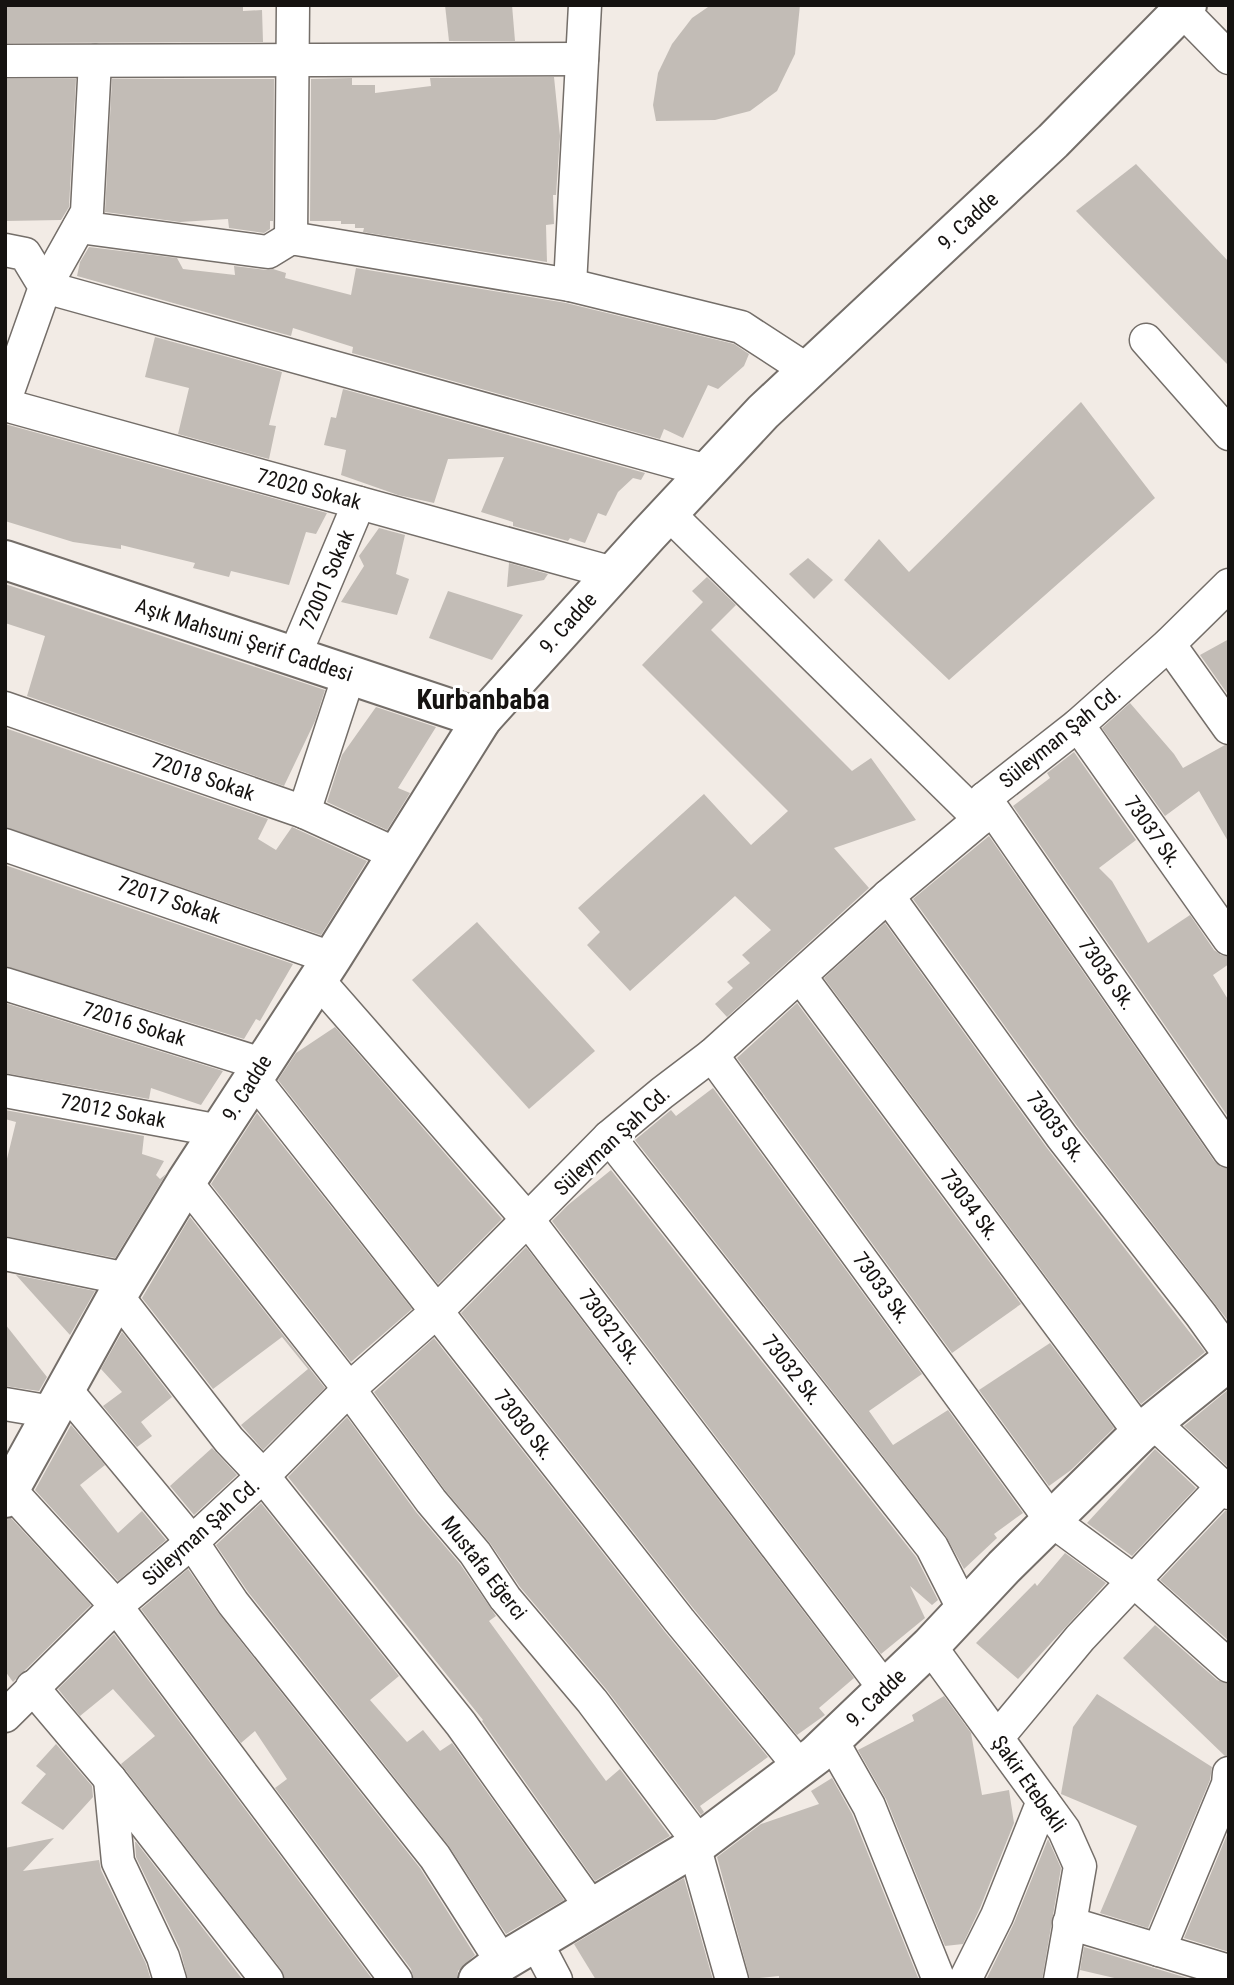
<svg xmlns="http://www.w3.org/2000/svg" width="1234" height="1985" viewBox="0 0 1234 1985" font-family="'Roboto Condensed',sans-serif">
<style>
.building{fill:#c2bcb6}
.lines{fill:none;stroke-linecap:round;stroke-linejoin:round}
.minor-casing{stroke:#746e69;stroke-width:35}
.tertiary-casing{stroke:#746e69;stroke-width:42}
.minor{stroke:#fff;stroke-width:32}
.tertiary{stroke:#fff;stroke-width:38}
.labels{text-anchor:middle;stroke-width:6;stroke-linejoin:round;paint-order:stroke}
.street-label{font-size:21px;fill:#151210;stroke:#fff}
.district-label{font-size:28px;font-weight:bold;fill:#151210;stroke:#fff}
</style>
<rect width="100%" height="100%" fill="#f2ebe5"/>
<g class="building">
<path d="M5,5h238v6l19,-1 1,32 -258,1z"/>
<path d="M445,5h67l3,36h-66z"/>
<path d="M711,5h89l-5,49 -18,37 -27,20 -35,9 -59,1 -3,-16 5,-32 14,-29 20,-26z"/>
<path d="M554,77l6,59 -4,59h-3l1,29 -8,1 1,37 -184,-30 1,-4h-9v-4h-14v-3h-31l1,-142 41,-1v7h23v8l56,-7 -1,-8z"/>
<path d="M5,79h71l-7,128 -8,13 -56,1z"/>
<path d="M112,79h162l-1,142h-3v8l-6,4 -35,-5 -1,-9 -48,3 -75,-10z"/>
<path d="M1136,164l93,98v104l-153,-155z"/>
<path d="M89,247l88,11 6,11 52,6 -1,-9 32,4 7,-1 13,4 -1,5 66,17 5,-27 210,35 168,41 15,10 -5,12 -26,23 -10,-4 -25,53 -19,-9 -4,10 -308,-86 1,-6 -60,-19 -2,8 -214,-60 3,-14z"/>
<path d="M155,337l127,35 -13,53 7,1 -7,33 -91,-25 11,-46 -44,-11z"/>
<path d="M343,389l302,84 -4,7 -8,-2 -15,14 -12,24 -8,-3 -13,30 -15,-5 -2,3 -55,-15v-4l-32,-10 23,-55 -56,2 -14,44 -36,-8 -57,-20 5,-25 -22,-5 7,-28 5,1z"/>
<path d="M1081,402l74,96 -206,182 -105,-100 35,-41 30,33z"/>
<path d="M5,424l322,89 -11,21 -10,-2 -17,53 -58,-14 -2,6 -36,-9 2,-5 -74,-18v4l-48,-7 -68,-21z"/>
<path d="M379,528l26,7 -9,39 13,5 -12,36 -56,-13 23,-36 -5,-10z"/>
<path d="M808,558l25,22 -19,19 -25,-25z"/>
<path d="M509,563l39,11 -4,6 -37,7z"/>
<path d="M707,577l29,28 -25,25 141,141 19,-13 45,62 -82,28 35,40 -142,129 -12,-13 18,-16 -6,-6 23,-19 -8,-8 29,-25 -36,-34 -105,95 -43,-46 13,-13 -22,-24 126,-114 47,51 37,-34 -146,-146 61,-63 -11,-11z"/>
<path d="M5,584l320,106 -10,31 -31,65 -257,-90 18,-60 -40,-13z"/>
<path d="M448,591l75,24 -31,45 -63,-22z"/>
<path d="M1229,639v57l-29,-41z"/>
<path d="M1130,703l44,51 9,14 42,-23 4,1v97l-30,-52 -34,25 -63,-88z"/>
<path d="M376,707l60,20 -38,61 12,5 -23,37 -60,-28 15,-47z"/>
<path d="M5,728l263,91 -10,20 18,11 16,-23 75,34 -46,74 -316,-108z"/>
<path d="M1074,752l62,88 -37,28 13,13 36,62 42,-28 24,35 7,5 8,2v7l-16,11 16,26v117l-216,-312 37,-28 -3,-5z"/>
<path d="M989,836l225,325 7,6 8,2v153l-152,-196 -164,-227z"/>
<path d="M5,865l288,99 -33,57 -4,-2 -12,20 -239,-73z"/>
<path d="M477,922l118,129 -66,58 -117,-129z"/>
<path d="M885,923l162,225 158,204 -64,52 -317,-426z"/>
<path d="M5,1003l218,68 -22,34 -50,-17 -2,11 -144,-26z"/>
<path d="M797,1003l224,301 -69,49 -215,-295z"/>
<path d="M335,1027l167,192 -64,65 -160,-204 18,-27z"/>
<path d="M713,1088l209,286 -53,37 24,34 55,-35 75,103 -29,21 3,4 -33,31 -18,-33 -311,-396 36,-30 5,6z"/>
<path d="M5,1110l139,26 -2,18 22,7 -8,14 4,4 6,-5 -51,84 -110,-22v-69l11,-45 -11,-3z"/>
<path d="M257,1113l155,196 -61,53 -140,-178z"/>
<path d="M611,1170l305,387 22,43 -6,5 -22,-19 15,32 -44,36 -329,-433 16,-16z"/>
<path d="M190,1217l135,171 -62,62 -22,-25 67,-56 -26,-32 -69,52 -71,-91z"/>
<path d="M526,1247l328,431 -35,30 6,7 -28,20 -104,-127 -232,-295z"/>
<path d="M16,1275l79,16 -25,44z"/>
<path d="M5,1324l42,53 -8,14 -34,-5z"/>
<path d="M122,1332l50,65 -31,25 11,14 -15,11 -34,-41 19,-14 -21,-23z"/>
<path d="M434,1338l231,294 103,125 -68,49 4,6 -3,3 -95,-126 -86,-102 -30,-44 -45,-53 -71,-98z"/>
<path d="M1050,1343l64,85 -43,42 -22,16 -70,-96z"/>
<path d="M1229,1389v79l-45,-42z"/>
<path d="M347,1417l69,95 44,52 36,52 -7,5 117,160 14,-12 50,67 -75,45 -113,-160 1,-1 -195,-243z"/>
<path d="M71,1425l34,40 -25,20 38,48 24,-22 24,29 -48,41 -83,-91z"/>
<path d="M212,1448l25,27 -43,40 -24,-29z"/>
<path d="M1155,1449l41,39 -64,68 -45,-33z"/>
<path d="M261,1503l138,173 -29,24 37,42 16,-12 17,21 12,-8 112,157 -58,34 -57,-88 -201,-254 -32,-47z"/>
<path d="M1225,1511h4v130l-69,-61z"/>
<path d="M11,1518l80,87 -78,77 -8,-11v-151z"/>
<path d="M1065,1553l41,30 -88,96 -42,-36 59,-60 2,3z"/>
<path d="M188,1569l31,45 201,254 55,87 -17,16 -1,9h-43l-3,-11 -136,-181 12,-9 -32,-48 -14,12 -100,-134z"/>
<path d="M1155,1625l62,55 12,4v71l-4,1 -102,-98z"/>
<path d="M114,1634l259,346h-88l-4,-11 -160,-205 34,-28 -42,-47 -33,27 -22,-27z"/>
<path d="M1097,1694l115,73 -2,13 -62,148 -48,-15 37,-87 -76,-32 12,-67z"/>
<path d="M944,1696l27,37 11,62 27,-5 5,33 -34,85 -17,36 -18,2 -59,-147 -28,-49 56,-29 -2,-6z"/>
<path d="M56,1744l36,42 1,11 -30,33 -42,-27 25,-29 -10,-8z"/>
<path d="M832,1778l20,36 67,166h-140v-4l-29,3 -33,-122 44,-33 58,-20 -8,-13z"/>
<path d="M1229,1830v122l-45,-14z"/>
<path d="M54,1838l-31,33 76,-11 2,10 45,94 5,16h-146v-132z"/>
<path d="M1048,1839l13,29 -19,112h-56l28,-57z"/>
<path d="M135,1842h1l107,138h-55l-8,-31 -44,-92z"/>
<path d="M684,1878l29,102h-117l-22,-36z"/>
<path d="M1084,1947l110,33h-71l-43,-10z"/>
</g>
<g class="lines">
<defs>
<g id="minor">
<path d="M1182,10l47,48"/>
<path d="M5,61l577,-2"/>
<path d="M95,61l-8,151 -42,75 662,184"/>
<path d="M79,227l189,25 23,-14 279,47 171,42 66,43"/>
<path d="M291,238l2,-233"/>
<path d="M5,250l20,4 20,33 -40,113"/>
<path d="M570,285l15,-280"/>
<path d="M1146,340l83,94"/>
<path d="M5,405l608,168"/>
<path d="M668,513l312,306"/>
<path d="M1169,644l60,84"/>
<path d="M294,657l65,-154"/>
<path d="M5,708l299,104 92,42"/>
<path d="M1078,725l151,214"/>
<path d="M985,798l244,353"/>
<path d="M304,812l45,-137"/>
<path d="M5,845l327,113"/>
<path d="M888,896l174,241 139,178 28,39"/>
<path d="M800,976l340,457"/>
<path d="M317,979l211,241 357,469"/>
<path d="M5,984l257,80"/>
<path d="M712,1055l339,465 83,61 95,85"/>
<path d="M254,1079l425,541 121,147"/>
<path d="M5,1091l215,40"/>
<path d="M609,1137l323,410 32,63"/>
<path d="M186,1182l163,207 82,112 44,52 30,45 87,103 98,130 42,149"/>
<path d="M5,1254l122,25"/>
<path d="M117,1296l112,144 34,36 198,248 131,184"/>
<path d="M65,1389l127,153 41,61 202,254 67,105"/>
<path d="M5,1404l47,8"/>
<path d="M1153,1422l76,71"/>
<path d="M10,1490l106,116 280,374"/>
<path d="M930,1646l134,184 16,36 -20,114"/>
<path d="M32,1687l78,92 157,201"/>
<path d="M5,1716l111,-110 76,-64 71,-66 86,-87 86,-76 174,-176 53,-44 50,-38 176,-159 92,-77 5,-21 93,-73 91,-81 60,-59"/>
<path d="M997,1738l83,-100 142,-151"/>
<path d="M832,1741l37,65 70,174"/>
<path d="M110,1779l8,83 45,95 7,23"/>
<path d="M1069,1923l160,48"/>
<path d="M536,1942l20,38"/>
<path d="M1159,1950l69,-166 1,-11"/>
<path d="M965,1980l32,-64 46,-115"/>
</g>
<g id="tertiary">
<path d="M5,560l477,159"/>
<path d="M5,1498l112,-202 69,-114 146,-224 150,-239 166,-184 115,-123 290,-271 134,-136"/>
<path d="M478,1980l24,-18 192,-115 122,-92 114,-109 74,-79 136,-134 89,-72"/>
</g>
</defs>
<use href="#minor" class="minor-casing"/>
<use href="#tertiary" class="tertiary-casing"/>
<use href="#minor" class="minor"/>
<use href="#tertiary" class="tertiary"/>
</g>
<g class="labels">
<g class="street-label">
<text transform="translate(968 221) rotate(-43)" y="7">9. Cadde</text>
<text transform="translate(309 489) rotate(15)" y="7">72020 Sokak</text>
<text transform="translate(327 580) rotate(-67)" y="7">72001 Sokak</text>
<text transform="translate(568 623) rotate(-48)" y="7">9. Cadde</text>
<text transform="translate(244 640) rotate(18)" y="7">Aşık Mahsuni Şerif Caddesi</text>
<text transform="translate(1060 737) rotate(-39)" y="7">Süleyman Şah Cd.</text>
<text transform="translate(203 777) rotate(19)" y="7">72018 Sokak</text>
<text transform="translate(1153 832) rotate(55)" y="7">73037 Sk.</text>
<text transform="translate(169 900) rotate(19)" y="7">72017 Sokak</text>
<text transform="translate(1107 974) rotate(55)" y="7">73036 Sk.</text>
<text transform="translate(134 1024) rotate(17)" y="7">72016 Sokak</text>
<text transform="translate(247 1088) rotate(-58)" y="7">9. Cadde</text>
<text transform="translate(113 1111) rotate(11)" y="7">72012 Sokak</text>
<text transform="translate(1056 1127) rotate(53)" y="7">73035 Sk.</text>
<text transform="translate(612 1141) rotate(-43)" y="7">Süleyman Şah Cd.</text>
<text transform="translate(970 1205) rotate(53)" y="7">73034 Sk.</text>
<text transform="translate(882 1288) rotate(54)" y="7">73033 Sk.</text>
<text transform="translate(610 1327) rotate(53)" y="7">730321Sk.</text>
<text transform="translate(792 1370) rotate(52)" y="7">73032 Sk.</text>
<text transform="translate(524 1425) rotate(52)" y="7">73030 Sk.</text>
<text transform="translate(201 1532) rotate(-42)" y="7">Süleyman Şah Cd.</text>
<text transform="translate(484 1568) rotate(52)" y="7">Mustafa Eğerci</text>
<text transform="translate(876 1698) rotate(-44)" y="7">9. Cadde</text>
<text transform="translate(1029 1784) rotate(55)" y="7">Şakir Etebekli</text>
</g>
<g class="district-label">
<text x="483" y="709">Kurbanbaba</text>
</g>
</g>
<rect width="1234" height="1985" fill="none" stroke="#151210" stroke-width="14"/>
</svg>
